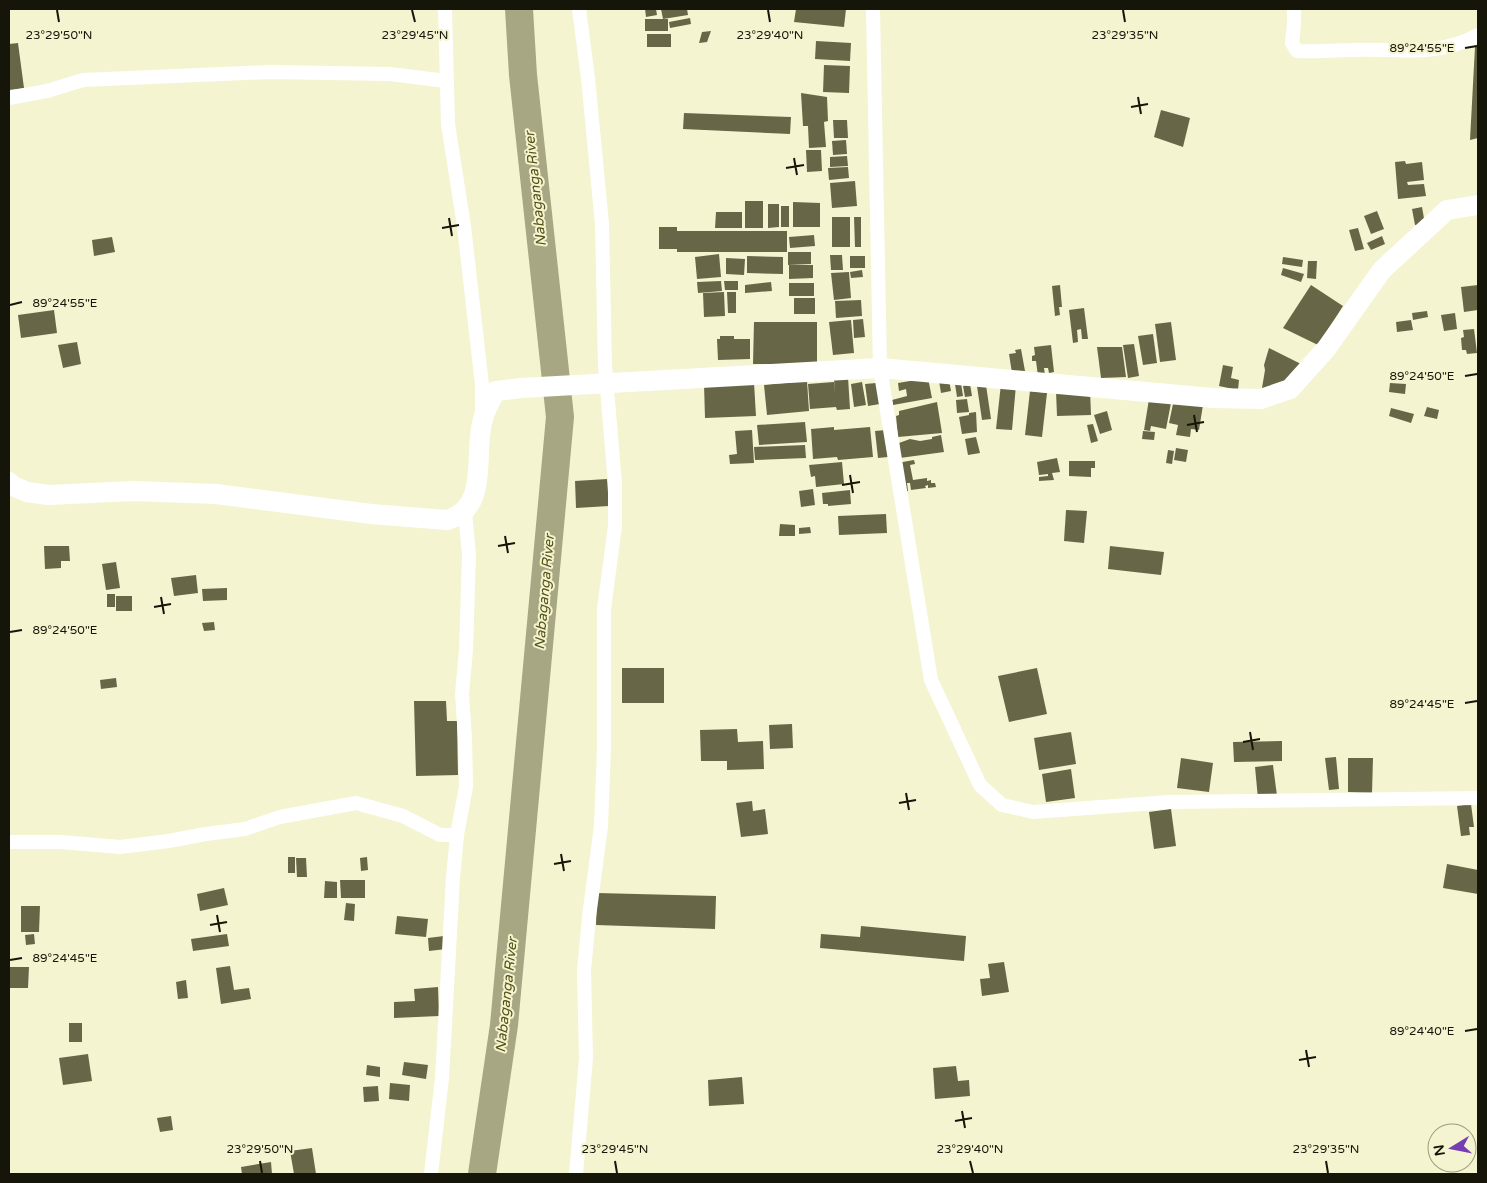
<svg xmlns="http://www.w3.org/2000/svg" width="1487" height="1183" viewBox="0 0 1487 1183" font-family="'Varela Round',sans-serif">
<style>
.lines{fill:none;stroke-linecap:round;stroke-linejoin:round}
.river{stroke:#a7a783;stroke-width:28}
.building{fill:#676748}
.minor{stroke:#fff;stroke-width:14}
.secondary{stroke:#fff;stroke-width:20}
.ticks{fill:none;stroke:#161509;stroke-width:2}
.labels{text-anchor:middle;stroke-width:4;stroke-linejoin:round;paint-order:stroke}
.water-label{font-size:14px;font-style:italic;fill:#555217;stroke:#f4f4d1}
.ticks-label{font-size:12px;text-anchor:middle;fill:#161509;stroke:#f4f4d1;stroke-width:4;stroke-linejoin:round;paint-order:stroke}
</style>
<rect width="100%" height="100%" fill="#f4f4d1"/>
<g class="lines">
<path class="river" d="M482,1174l22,-149 56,-608 -37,-342 -4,-66"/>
</g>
<g class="building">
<path d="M645,9h11l1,6 -11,2z"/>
<path d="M661,9h26l1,6 -25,4z"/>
<path d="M796,9h50l-2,18 -50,-5z"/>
<path d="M690,18l1,6 -21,4 -1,-6z"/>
<rect x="645" y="19" width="23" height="12"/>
<path d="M711,31l-4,11 -8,1 3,-11z"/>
<rect x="647" y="34" width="24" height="13"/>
<path d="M816,41l35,2 -1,18 -35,-2z"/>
<path d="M18,43l6,45 -15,2v-46z"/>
<path d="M1478,46v92l-8,2 5,-93z"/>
<path d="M824,65l26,1 -1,27 -26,-1z"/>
<path d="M801,93l26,4 1,24 -4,1 2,25 -17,1 -1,-22h-5z"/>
<path d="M1161,110l29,8 -7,29 -29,-10z"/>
<path d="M684,113l107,4 -1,17 -107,-5z"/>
<path d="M833,120h14l1,18h-14z"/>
<path d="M846,140l1,14 -14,1 -1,-14z"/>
<path d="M806,150h15l1,21 -15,1z"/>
<path d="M847,156l1,10 -18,1v-10z"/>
<path d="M1405,161l1,3 16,-2 2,18 -17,2 1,3 16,-1 2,12 -28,3 -3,-37z"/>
<path d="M848,167l1,11 -20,2 -1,-12z"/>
<path d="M855,181l2,25 -25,2 -2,-25z"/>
<rect x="745" y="201" width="18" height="27"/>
<path d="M793,202l27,1v24h-27z"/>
<path d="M768,204h11v23l-11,1z"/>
<rect x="781" y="206" width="8" height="21"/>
<path d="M1422,207l3,17 -10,1 -3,-16z"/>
<path d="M1377,211l7,18 -13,5 -7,-18z"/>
<path d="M716,212h26v16h-27z"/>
<rect x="832" y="217" width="18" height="30"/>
<path d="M854,217h7v30h-6z"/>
<path d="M659,227h18v4h110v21h-110v-3h-18z"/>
<path d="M1358,228l6,21 -9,2 -6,-21z"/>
<path d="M814,235l1,11 -25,2 -1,-11z"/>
<path d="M1382,236l3,8 -14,6 -4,-7z"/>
<path d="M112,237l3,15 -21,4 -2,-16z"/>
<path d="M788,252h23v12l-23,1z"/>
<path d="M719,254l2,23 -24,2 -2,-22z"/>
<path d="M830,255h12l1,15h-12z"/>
<path d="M747,256l36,1v17l-36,-1z"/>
<rect x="850" y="256" width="15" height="12"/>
<path d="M1283,257l20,3 -1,7 -20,-3z"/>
<path d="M726,258l19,1 -1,16 -18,-1z"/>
<path d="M1308,261h9l-1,18 -9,-1z"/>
<path d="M789,265h24v13l-24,1z"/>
<path d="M1283,268l21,6 -3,8 -20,-7z"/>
<path d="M862,270l1,7 -12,1 -1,-6z"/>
<path d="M849,272l2,26 -17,2 -3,-27z"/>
<path d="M721,281l1,10 -24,2 -1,-11z"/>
<path d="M724,281h14v9h-13z"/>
<path d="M771,282l1,9 -27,2v-8z"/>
<rect x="789" y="283" width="25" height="13"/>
<path d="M1060,285l2,22h-3l1,8 -5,1 -3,-30z"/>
<path d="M1311,285l32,21 -25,39 -35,-17z"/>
<path d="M1478,285v25l-14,2 -3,-25z"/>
<path d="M724,292l1,24 -21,1 -1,-24z"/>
<path d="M727,292h9v21h-8z"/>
<rect x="794" y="298" width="21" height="16"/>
<path d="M861,300l1,16 -26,2 -1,-17z"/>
<path d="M1084,308l4,31h-6l-1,-10 -4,1 1,12 -5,1 -4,-33z"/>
<path d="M54,310l3,23 -36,5 -3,-23z"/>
<path d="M1427,311l1,6 -15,3 -1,-7z"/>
<path d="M1455,313l2,16 -13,2 -3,-16z"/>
<path d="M863,319l2,18 -11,1 -1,-18z"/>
<path d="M851,320l3,33 -21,2 -4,-33z"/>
<path d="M1411,320l2,10 -16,2 -1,-10z"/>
<path d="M754,322h63v42h-64z"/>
<path d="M1171,322l5,38 -16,2 -5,-38z"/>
<path d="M1474,329l3,24 -10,1 -1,-4h-4l-1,-12 3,-1 -1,-7z"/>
<path d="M1153,334l4,29 -14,2 -5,-29z"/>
<path d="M720,336h14v3h16v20l-32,1 -1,-21h3z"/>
<path d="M77,342l4,22 -18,4 -5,-23z"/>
<path d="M1134,344l5,32 -11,2 -5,-33z"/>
<path d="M1051,345l3,27 -5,1 -1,-5h-4l1,7 -7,1 -2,-15h-4v-5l3,-1 -1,-8z"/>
<path d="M1097,347h25l4,30 -25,1z"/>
<path d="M1269,348l34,17 -11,13 -31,16 4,-24 -1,-5z"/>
<path d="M1021,349l4,22 -13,2 -3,-19 7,-1 -1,-3z"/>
<path d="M1223,365l10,2 -2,11 8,2 -1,10 -19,-4z"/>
<path d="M848,377l2,32 -13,1 -1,-3 -26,2 -2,-25 26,-2 1,12 -1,-16z"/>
<path d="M928,378l4,20 -39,7 -1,-5 15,-4 -1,-7 -7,2 -1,-8z"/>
<path d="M949,380l2,11 -10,2 -2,-12z"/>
<path d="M807,381l2,30 -42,4 -3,-30z"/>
<path d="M862,382l4,23 -12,2 -3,-23z"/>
<path d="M754,383l2,33 -51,2 -1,-34z"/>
<path d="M876,383l4,21 -12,2 -3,-22z"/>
<path d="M961,383l2,13 -6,1 -2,-13z"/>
<path d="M1390,383l16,1 -1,10 -16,-2z"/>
<path d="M970,384l2,12 -7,1 -2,-11z"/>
<path d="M1001,384l15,1 -4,45 -16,-1z"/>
<path d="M986,385l5,34 -9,1 -5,-34z"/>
<path d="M1090,390l1,25 -34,1 -1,-25z"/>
<path d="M1030,391l17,2 -5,44 -17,-2z"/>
<path d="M967,399l2,13 -12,1 -1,-13z"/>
<path d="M1149,399l22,4 -5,26 -15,-3 -1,5 -6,-1z"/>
<path d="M1174,399l29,6 -4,25 -8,-1 -1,8 -14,-2 2,-10 -9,-2z"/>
<path d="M937,402l5,31 -44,4 -2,-21 3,-1v-4z"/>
<path d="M1427,407l12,3 -2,9 -13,-3z"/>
<path d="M1391,408l23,6 -3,9 -22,-7z"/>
<path d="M1107,411l5,19 -12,4 -6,-19z"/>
<path d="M976,412l1,20 -15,2 -3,-17 10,-2v-2z"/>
<path d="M805,422l2,20 -48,3 -2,-20z"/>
<path d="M1093,424l5,17 -7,2 -4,-18z"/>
<path d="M834,427v3l36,-3 3,30 -35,3 -1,-3 -24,2 -2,-30z"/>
<path d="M752,430l2,33 -24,1 -1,-9 8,-1 -2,-23z"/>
<path d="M886,430l2,27 -10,1 -3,-27z"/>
<path d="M1143,431l12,1 -1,8 -12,-1z"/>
<path d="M941,435l3,17 -44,6 -1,-15 11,-4 10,2 12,-2v-2z"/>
<path d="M976,437l4,16 -12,2 -3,-16z"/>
<path d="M805,445l1,13 -51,2 -1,-13z"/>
<path d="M1176,448l12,2 -2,12 -12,-2z"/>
<path d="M1168,450l6,1 -2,13 -6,-1z"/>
<path d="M1057,458l3,14 -8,1 2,7 -15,1v-4l9,-1v-2l-9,1 -2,-13z"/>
<path d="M914,460l1,4 -5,1 3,15 14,-2v3l4,-1v3h4l1,4 -8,1v-3l-3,1 1,2 -15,2 -1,-7h-3l1,8 -6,1 -5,-29z"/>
<path d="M1069,461h26v7h-4v9l-22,-1z"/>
<path d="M842,462l2,22 -28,3 -1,-11 -4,1 -2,-12z"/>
<path d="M607,479l2,27 -33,2 -1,-27z"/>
<path d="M813,489l2,16 -14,2 -2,-16z"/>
<path d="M850,490l1,14 -23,2v-2h-5l-1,-11z"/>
<path d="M1066,510l21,1 -3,32 -20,-2z"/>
<path d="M886,514l1,19 -48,2 -1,-19z"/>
<path d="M780,524l15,1v11h-16z"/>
<path d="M810,527l1,6 -12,1v-6z"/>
<path d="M44,546h25l1,15h-9v7l-16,1z"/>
<path d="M1110,546l54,6 -3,23 -53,-6z"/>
<path d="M116,562l4,26 -14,2 -4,-26z"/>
<path d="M196,575l2,18 -24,3 -3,-18z"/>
<path d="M227,588v12l-24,1 -1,-12z"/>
<rect x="107" y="594" width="8" height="13"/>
<rect x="116" y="596" width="16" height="15"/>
<path d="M214,622l1,8 -11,1 -2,-8z"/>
<rect x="622" y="668" width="42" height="35"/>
<path d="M1037,668l10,46 -38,8 -11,-46z"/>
<path d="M116,678l1,9 -16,2 -1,-9z"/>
<path d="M414,701h32l1,20h10l1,54 -42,1z"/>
<path d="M792,724l1,24 -23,1 -1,-24z"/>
<path d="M737,729l1,13 25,-1 1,28 -37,1v-9h-26l-1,-31z"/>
<path d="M1071,732l5,32 -37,6 -5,-32z"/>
<path d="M1282,741v20l-48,1 -1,-20z"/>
<path d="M1336,757l3,32 -10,1 -4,-32z"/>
<path d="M1181,758l32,5 -4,29 -32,-4z"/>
<path d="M1348,758h25l-1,35 -24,-1z"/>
<path d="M1273,765l4,31 -19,3 -3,-32z"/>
<path d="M1071,769l4,29 -29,4 -4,-28z"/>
<path d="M752,801l1,10 12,-2 3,25 -27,3 -5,-34z"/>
<path d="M1471,804l3,23h-5l1,8 -9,1 -4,-30z"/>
<path d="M1171,809l5,37 -22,3 -5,-37z"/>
<rect x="288" y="857" width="7" height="16"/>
<path d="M367,857l1,13 -7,1 -1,-13z"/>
<path d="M296,858h10l1,19h-10z"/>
<path d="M1447,864l31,6v24l-35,-6z"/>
<path d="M340,880h25v18h-24z"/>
<path d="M325,881l12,1v16h-13z"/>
<path d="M224,888l4,17 -28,6 -3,-17z"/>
<path d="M597,893l119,3 -1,33 -119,-4z"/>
<path d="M346,903l9,1 -1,17 -10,-1z"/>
<path d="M21,906h19l-1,26h-18z"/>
<path d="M397,916l31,3 -2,18 -31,-3z"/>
<path d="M861,926l105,10 -2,25 -144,-13 1,-14 39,3z"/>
<path d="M34,934l1,10 -9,1 -1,-10z"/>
<path d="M227,934l2,12 -36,5 -2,-12z"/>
<path d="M444,936l2,13 -17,2 -1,-13z"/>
<path d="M1004,962l5,30 -27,4 -2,-17 10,-1 -2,-14z"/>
<path d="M230,966l4,24 15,-2 2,11 -30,5 -5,-36z"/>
<path d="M9,967h20l-1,21h-19z"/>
<path d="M186,980l2,18 -10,1 -2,-17z"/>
<path d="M438,987l1,29 -45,2v-16l21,-1 -1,-12z"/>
<rect x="69" y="1023" width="13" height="19"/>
<path d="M88,1054l4,27 -29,4 -4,-27z"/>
<path d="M404,1062l24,3 -2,14 -24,-4z"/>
<path d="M367,1065l13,2v10l-14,-2z"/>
<path d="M956,1066l2,15 11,-1 1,16 -35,3 -2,-31z"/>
<path d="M742,1077l2,27 -35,2 -1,-26z"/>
<path d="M390,1083l20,2 -1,16 -20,-2z"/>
<path d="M378,1086l1,15 -15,1 -1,-15z"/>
<path d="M171,1116l2,14 -13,2 -3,-14z"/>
<path d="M312,1148l4,26h-22l-4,-23z"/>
<path d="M271,1162l1,12h-30l-1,-7z"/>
</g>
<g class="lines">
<g class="minor">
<path d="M445,9l3,115 16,102 18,159v28"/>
<path d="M873,9l7,359 51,312 49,105 22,20 31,7 136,-10 309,-4"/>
<path d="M1294,9v15l-2,19 5,8c18,1 36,-1 54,-1 46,-2 85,8 127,-15"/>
<path d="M9,98l38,-7 36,-11 187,-8 120,2 56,7"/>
<path d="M9,842h52l59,5 49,-6 37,-7 39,-5 35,-12 76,-14 47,13 37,19h17"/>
<path d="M431,1174l11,-96 11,-200 4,-43 9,-48 -1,-49 -3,-44 4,-44 3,-95 -4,-43"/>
<path d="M576,1174l10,-116 -2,-87 5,-54 12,-91 3,-78v-139l11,-83v-42l-10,-119 -3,-141 -14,-146 -9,-69"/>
</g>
<path class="secondary" d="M9,482l4,4 14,6 21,3 85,-4 83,3 155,20 76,6c42,-11 27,-64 35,-97 2,-11 8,-22 14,-32l25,-3 359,-20 333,30 48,1 29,-10 36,-40 56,-79 65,-60 31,-5"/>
</g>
<path class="ticks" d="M57,10l2,12M412,10l3,12M768,10l2,12M1123,10l2,12M1465,48l12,-2M1138,97l3,17M1131,107l17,-3M794,158l3,17M786,168l18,-3M449,218l3,18M442,228l17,-3M10,305l12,-3M1465,376l12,-2M1194,415l3,17M1187,425l17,-3M850,475l3,18M842,485l18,-3M505,536l3,17M498,546l17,-3M161,597l3,17M154,607l17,-3M10,632l12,-2M1465,703l12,-2M1250,732l3,18M1243,742l17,-3M906,793l3,17M899,803l17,-3M561,854l3,17M554,864l17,-3M217,915l3,17M210,925l17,-3M10,960l12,-2M1465,1031l12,-2M1306,1050l3,17M1299,1060l17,-3M962,1111l3,17M955,1121l17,-3M260,1161l2,12M615,1161l2,12M970,1161l3,12M1326,1161l2,12"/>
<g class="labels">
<g class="water-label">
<text transform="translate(535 189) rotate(-96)" y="5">Nabaganga River</text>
<text transform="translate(544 592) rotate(-85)" y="5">Nabaganga River</text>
<text transform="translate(506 995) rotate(-84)" y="5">Nabaganga River</text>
</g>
</g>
<g class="ticks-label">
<text x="59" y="39">23°29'50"N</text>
<text x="415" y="39">23°29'45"N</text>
<text x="770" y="39">23°29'40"N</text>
<text x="1125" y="39">23°29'35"N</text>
<text x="1422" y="52">89°24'55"E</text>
<text x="65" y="307">89°24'55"E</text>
<text x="1422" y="380">89°24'50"E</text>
<text x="65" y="634">89°24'50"E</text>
<text x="1422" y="708">89°24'45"E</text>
<text x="65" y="962">89°24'45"E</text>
<text x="1422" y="1035">89°24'40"E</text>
<text x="260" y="1153">23°29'50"N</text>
<text x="615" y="1153">23°29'45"N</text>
<text x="970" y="1153">23°29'40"N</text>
<text x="1326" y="1153">23°29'35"N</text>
</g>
<rect width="1487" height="1183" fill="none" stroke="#161509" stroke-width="20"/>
<g transform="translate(1452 1148) rotate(260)"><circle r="24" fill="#f4f4d1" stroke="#9b9b81"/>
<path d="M0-4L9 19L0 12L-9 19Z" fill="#763db4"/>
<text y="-8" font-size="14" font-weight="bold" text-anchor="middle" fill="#161509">N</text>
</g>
</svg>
